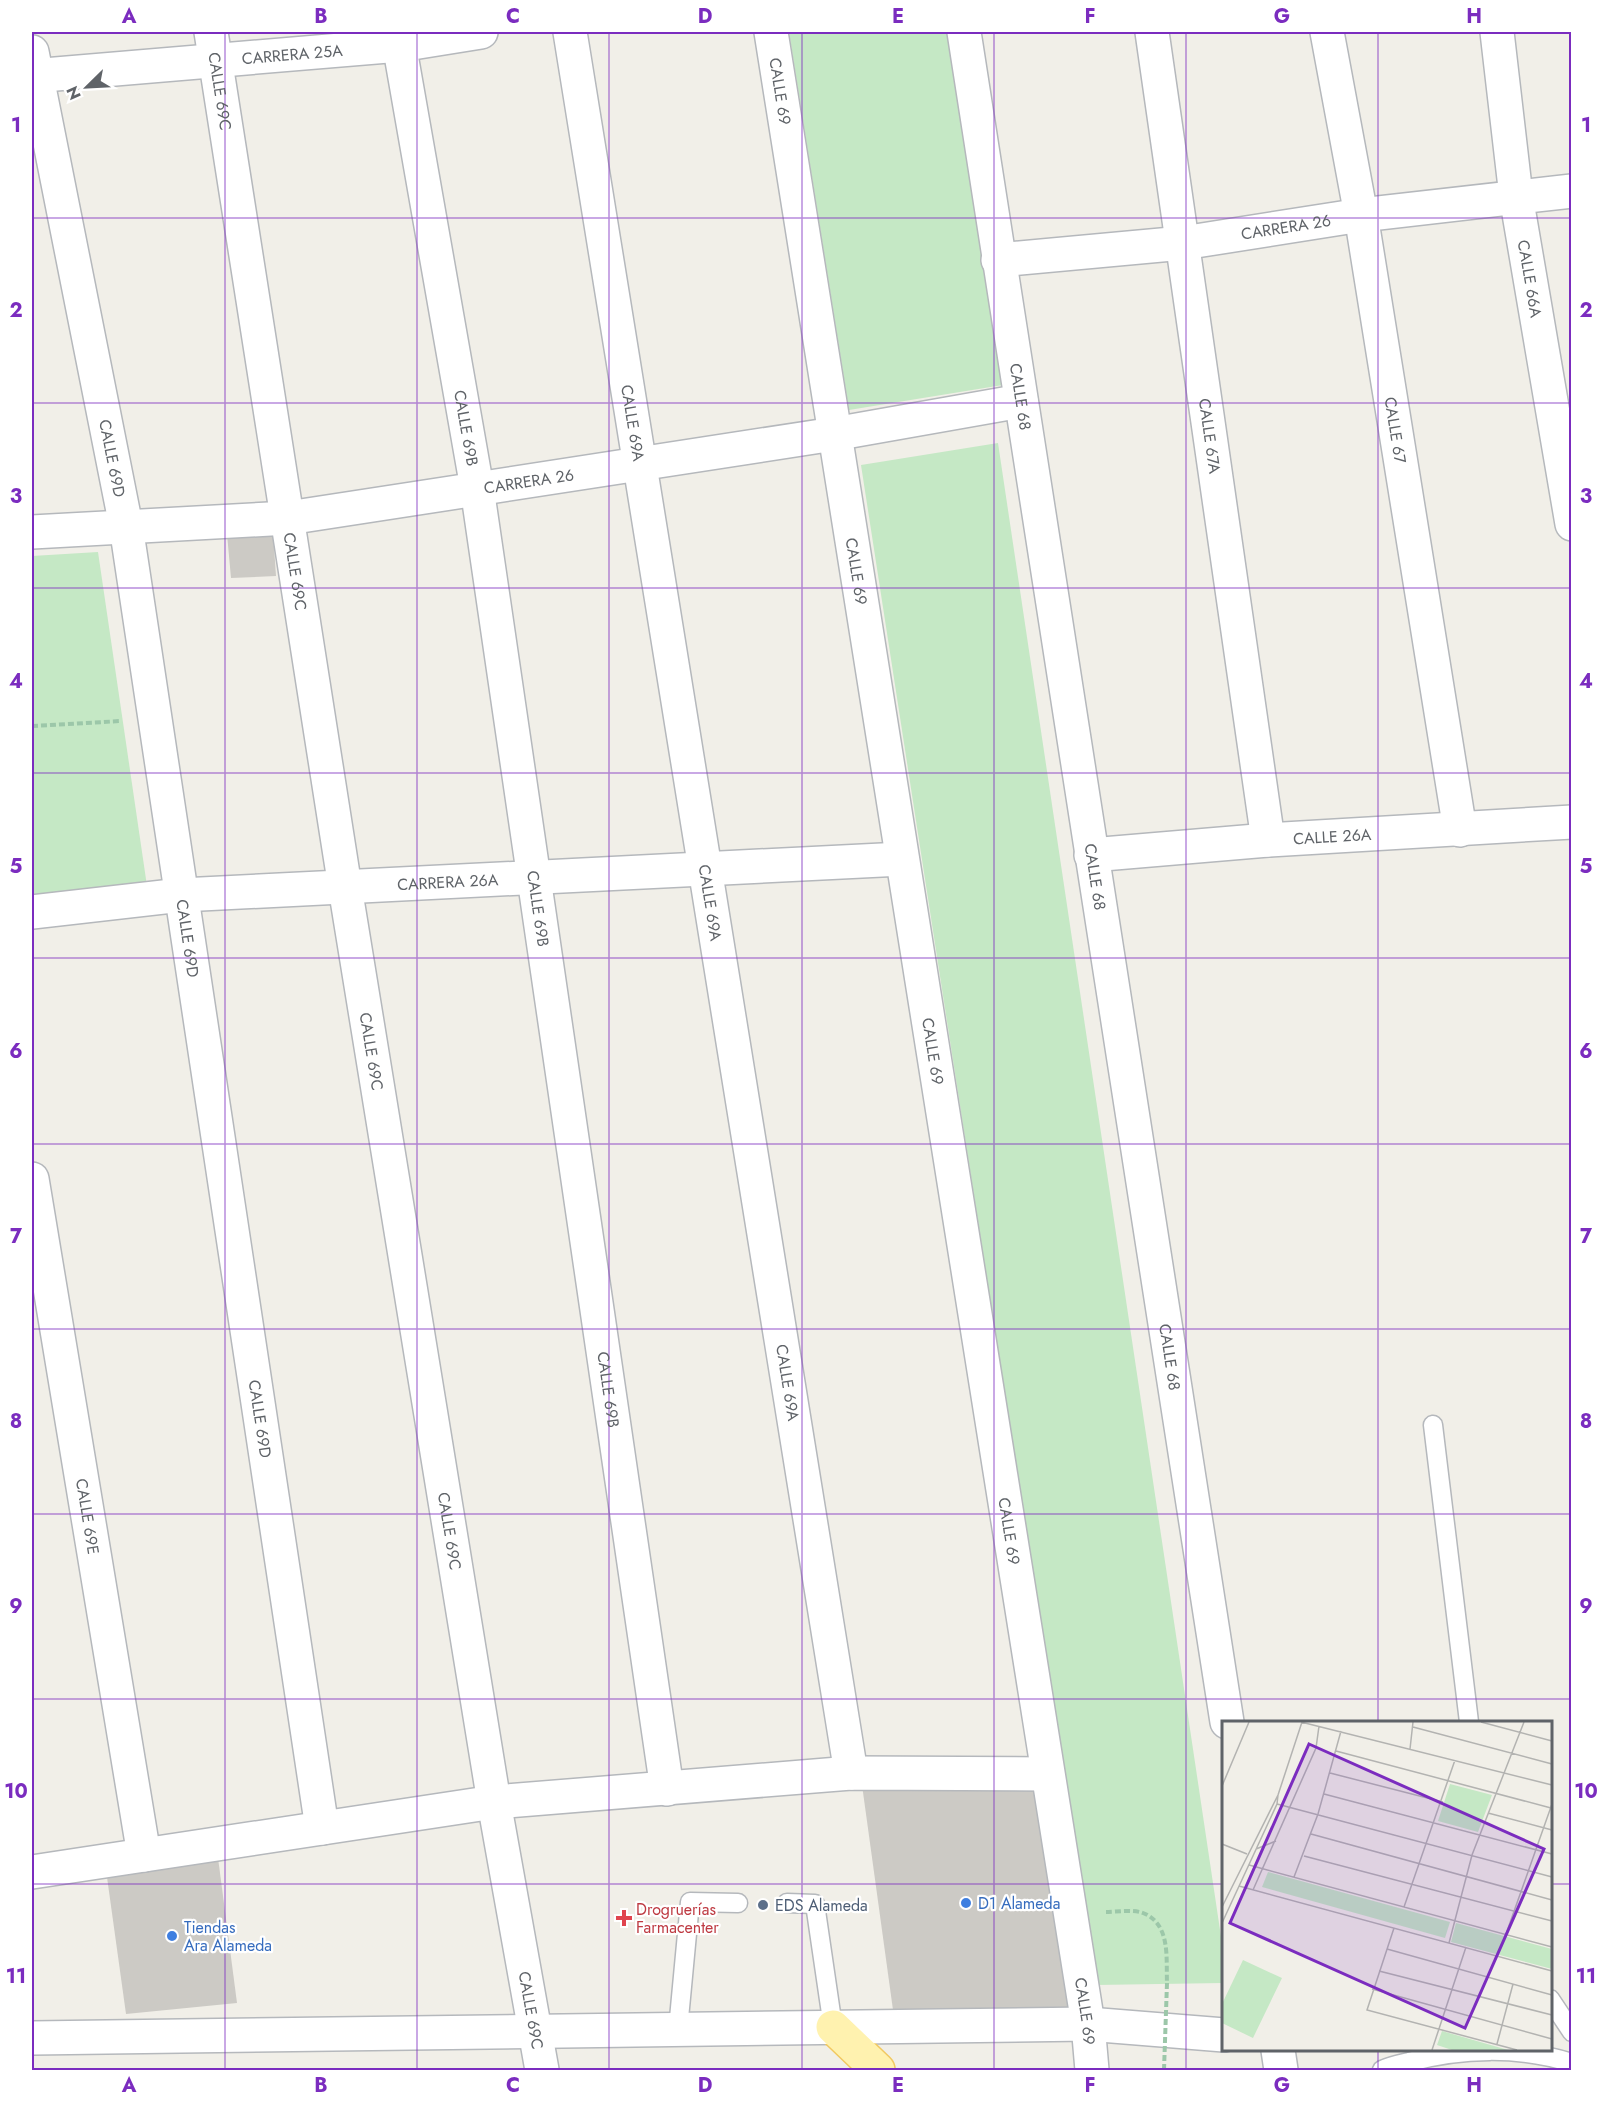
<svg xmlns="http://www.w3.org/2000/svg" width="1603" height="2102" viewBox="0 0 1603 2102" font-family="Jost,sans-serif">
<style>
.green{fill:#c5e8c5}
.building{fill:#cccac5}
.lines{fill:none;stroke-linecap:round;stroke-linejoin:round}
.service-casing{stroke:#b5b8bc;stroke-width:21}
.minor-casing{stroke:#b5b8bc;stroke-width:36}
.primary-casing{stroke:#f2c960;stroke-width:36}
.path{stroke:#9cc7a9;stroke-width:4;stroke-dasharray:6 3;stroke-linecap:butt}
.service{stroke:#fff;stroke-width:18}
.minor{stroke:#fff;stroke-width:33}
.primary{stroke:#fff2af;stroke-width:33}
.path-bridge{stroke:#9cc7a9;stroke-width:4;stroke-dasharray:6 3;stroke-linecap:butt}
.grid{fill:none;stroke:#7b2cbf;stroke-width:1.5;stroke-opacity:0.55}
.shop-dot{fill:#3f7fe0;stroke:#fff;stroke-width:2}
.service-dot{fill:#5c6f8a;stroke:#fff;stroke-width:2}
.health-dot{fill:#e0444e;stroke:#fff;stroke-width:2}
.labels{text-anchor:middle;stroke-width:4.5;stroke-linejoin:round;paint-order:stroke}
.street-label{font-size:16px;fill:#5f6368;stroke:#fff}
.shop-label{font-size:16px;fill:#366cbe;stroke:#fff;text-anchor:start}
.service-label{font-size:16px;fill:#4e5e75;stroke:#fff;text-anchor:start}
.health-label{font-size:16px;fill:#be3a42;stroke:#fff;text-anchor:start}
.inset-road{fill:none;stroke:#b3b3b1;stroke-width:1.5}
.view{fill:#7b2cbf;fill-opacity:0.15;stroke:#7b2cbf;stroke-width:3}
.inset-edge{fill:none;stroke:#5f6368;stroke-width:3}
.neatline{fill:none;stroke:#7b2cbf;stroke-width:2}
.grid-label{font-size:20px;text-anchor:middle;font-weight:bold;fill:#7b2cbf}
</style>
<rect width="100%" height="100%" fill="#f1efe8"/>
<g class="green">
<path d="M789,32h159l55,353 -154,25z"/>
<path d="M998,443l225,1507v33l-127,2 -235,-1520z"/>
<path d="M98,552l49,334 -115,12v-342z"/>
</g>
<g class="building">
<path d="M273,532l3,44 -45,2 -4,-44z"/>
<path d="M862,1785l174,1 36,230 -179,-6z"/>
<path d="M217,1850l20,153 -111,11 -20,-144z"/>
</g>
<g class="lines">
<defs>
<g id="service">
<path d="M1433,1425l36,297"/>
<path d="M787,1903l28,1 18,123"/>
<path d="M1550,1999l22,33"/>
<path d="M678,2029l12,-127 48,1"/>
<path d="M1382,2070c8,-4 18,-6 27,-8 52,-14 110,-16 163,1"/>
</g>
<g id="minor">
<path id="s1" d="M211,32l134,855 149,915 48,268"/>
<path id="s2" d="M397,32l80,456 190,1301"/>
<path id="s3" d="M570,32l281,1741"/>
<path id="s4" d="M771,32l317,1992 4,46"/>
<path id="s5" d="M964,32l263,1690"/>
<path id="s6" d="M1152,32l116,808"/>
<path id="s7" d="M1327,32l34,183 99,615"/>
<path id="s8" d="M1497,32l19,164 56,328"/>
<path id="s9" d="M32,52l94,474 196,1302"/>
<path id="s10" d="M32,76l368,-31 81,-13"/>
<path id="s11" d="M998,260l185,-17 178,-28 211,-24"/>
<path id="s12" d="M32,532l256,-14 546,-84 187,-33"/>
<path id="s13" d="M1091,855l177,-15 304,-18"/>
<path id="s14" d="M32,912l149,-17 721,-36"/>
<path id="s15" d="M32,1179l112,676"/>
<path d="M32,1872l462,-70 357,-29 196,1"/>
<path d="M32,2038l1056,-14 136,11"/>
<path d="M1278,2050l3,20"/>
</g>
<path id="primary" d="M833,2027l45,43"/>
</defs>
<use href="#service" class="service-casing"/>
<use href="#minor" class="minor-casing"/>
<use href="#primary" class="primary-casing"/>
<g class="path">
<path d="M32,726l89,-5"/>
<path d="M1106,1912c10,0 27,-3 37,1 28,11 23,45 24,70"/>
</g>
<use href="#service" class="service"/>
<use href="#minor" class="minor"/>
<use href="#primary" class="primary"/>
<path class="path-bridge" d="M1164,2070l3,-87"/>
</g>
<path class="grid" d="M225,32v2038M417,32v2038M609,32v2038M802,32v2038M994,32v2038M1186,32v2038M1378,32v1690M32,218h1540M32,403h1540M32,588h1540M32,773h1540M32,958h1540M32,1144h1540M32,1329h1540M32,1514h1540M32,1699h1540M32,1884h1192M1550,1884h22M1378,2050v20"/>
<g class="shop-dot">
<circle cx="966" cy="1903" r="6"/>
<circle cx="172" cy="1936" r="6"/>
</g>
<circle class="service-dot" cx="763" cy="1905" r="6"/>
<path class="health-dot" d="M621 1909h6v6h6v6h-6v6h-6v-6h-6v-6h6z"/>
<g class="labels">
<g class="street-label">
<text dy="6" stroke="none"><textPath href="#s10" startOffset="261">CARRERA 25A</textPath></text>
<text dy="6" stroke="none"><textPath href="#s4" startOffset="60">CALLE 69</textPath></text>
<text dy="6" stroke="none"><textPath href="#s1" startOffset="60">CALLE 69C</textPath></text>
<text dy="6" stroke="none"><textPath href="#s11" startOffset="290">CARRERA 26</textPath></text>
<text dy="6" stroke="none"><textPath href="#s8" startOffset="249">CALLE 66A</textPath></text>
<text dy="6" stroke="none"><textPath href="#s5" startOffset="369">CALLE 68</textPath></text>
<text dy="6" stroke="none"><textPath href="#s3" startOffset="396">CALLE 69A</textPath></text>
<text dy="6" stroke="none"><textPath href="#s2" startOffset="402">CALLE 69B</textPath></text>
<text dy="6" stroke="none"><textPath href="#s7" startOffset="404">CALLE 67</textPath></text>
<text dy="6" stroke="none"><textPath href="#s6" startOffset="408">CALLE 67A</textPath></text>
<text dy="6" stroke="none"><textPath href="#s9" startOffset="414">CALLE 69D</textPath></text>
<text dy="6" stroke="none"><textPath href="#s12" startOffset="500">CARRERA 26</textPath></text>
<text dy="6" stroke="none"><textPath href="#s4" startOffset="546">CALLE 69</textPath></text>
<text dy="6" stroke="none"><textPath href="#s1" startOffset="546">CALLE 69C</textPath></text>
<text dy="6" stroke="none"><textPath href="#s13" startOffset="242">CALLE 26A</textPath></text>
<text dy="6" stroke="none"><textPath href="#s5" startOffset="855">CALLE 68</textPath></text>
<text dy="6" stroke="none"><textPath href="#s14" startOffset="417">CARRERA 26A</textPath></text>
<text dy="6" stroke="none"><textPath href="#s3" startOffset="882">CALLE 69A</textPath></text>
<text dy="6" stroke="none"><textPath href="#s2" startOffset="888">CALLE 69B</textPath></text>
<text dy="6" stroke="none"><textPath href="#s9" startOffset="900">CALLE 69D</textPath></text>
<text dy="6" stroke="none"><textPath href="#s4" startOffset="1032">CALLE 69</textPath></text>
<text dy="6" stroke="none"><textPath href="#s1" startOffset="1032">CALLE 69C</textPath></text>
<text dy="6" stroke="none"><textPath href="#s5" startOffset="1341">CALLE 68</textPath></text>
<text dy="6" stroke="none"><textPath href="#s3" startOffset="1368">CALLE 69A</textPath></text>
<text dy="6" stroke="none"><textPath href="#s2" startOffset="1374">CALLE 69B</textPath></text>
<text dy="6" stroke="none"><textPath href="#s9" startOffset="1386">CALLE 69D</textPath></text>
<text dy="6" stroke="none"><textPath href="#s15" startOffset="342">CALLE 69E</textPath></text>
<text dy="6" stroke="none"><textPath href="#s1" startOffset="1518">CALLE 69C</textPath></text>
<text dy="6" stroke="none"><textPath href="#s4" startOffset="1518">CALLE 69</textPath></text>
<text dy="6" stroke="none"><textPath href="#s1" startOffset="2004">CALLE 69C</textPath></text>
<text dy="6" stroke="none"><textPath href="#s4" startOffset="2004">CALLE 69</textPath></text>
</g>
<g class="shop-label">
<text x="978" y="1909">D1 Alameda</text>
<text x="184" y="1933">Tiendas<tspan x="184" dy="18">Ara Alameda</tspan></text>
</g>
<g class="service-label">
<text x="775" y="1911">EDS Alameda</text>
</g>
<g class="health-label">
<text x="636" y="1915">Drogruerías<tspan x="636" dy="18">Farmacenter</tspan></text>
</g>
</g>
<g transform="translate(1222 1721)">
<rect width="330" height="330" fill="#f1efe8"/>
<path d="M228,63l42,11 -14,37 -40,-11zM46,151l182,50 -5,16 -183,-51zM234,202l96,26v20l-101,-27zM21,239l39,18 -29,60 -31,-15v-19zM220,310l66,19h-56l-15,-5z" fill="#c5e8c5"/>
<path class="inset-road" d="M79,1l251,63M259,1l71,19M191,6l139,37M188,28l3,-27M114,30l215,57M108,52l113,29M0,65l27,-64M102,73l228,60M55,83l275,73M266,92l64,17M89,113l241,66M0,123l25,10M34,128l20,-8M82,135l248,65M27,144l303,82M72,156l24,-63 23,-83M17,165l313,85M31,169l63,-142 3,-22M0,186l56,-112 24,-73M182,186l51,-147M0,202l55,-119 1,-9M172,207l-27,82 150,40M284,213l46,-130M227,222l23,-88 52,-133M165,228l165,46M157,250l173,44M150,268l180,50M275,323l16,-60M210,329l34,-103"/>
<path class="view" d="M87,23l235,105 -79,179 -235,-105z"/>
<rect width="330" height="330" class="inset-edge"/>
</g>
<rect width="1603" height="2102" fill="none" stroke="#ffffff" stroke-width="66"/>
<g transform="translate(87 87) rotate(246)" stroke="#ffffff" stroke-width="4.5" paint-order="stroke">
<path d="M0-4.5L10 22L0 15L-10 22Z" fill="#5f6368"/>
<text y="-9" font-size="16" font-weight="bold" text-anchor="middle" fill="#5f6368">N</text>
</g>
<rect x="33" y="33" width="1537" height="2036" class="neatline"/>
<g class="grid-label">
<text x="129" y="23">A</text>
<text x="321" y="23">B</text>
<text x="513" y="23">C</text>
<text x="705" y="23">D</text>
<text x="898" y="23">E</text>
<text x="1090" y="23">F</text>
<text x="1282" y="23">G</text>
<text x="1474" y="23">H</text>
<text x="16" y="132">1</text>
<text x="1586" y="132">1</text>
<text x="16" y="317">2</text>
<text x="1586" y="317">2</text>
<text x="16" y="503">3</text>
<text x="1586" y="503">3</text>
<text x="16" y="688">4</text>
<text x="1586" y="688">4</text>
<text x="16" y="873">5</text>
<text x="1586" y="873">5</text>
<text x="16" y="1058">6</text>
<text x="1586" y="1058">6</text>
<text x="16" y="1243">7</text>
<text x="1586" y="1243">7</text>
<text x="16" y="1428">8</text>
<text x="1586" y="1428">8</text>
<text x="16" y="1613">9</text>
<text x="1586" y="1613">9</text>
<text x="16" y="1798">10</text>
<text x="1586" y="1798">10</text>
<text x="16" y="1983">11</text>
<text x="1586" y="1983">11</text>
<text x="129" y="2092">A</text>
<text x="321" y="2092">B</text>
<text x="513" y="2092">C</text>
<text x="705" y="2092">D</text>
<text x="898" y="2092">E</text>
<text x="1090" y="2092">F</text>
<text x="1282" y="2092">G</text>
<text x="1474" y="2092">H</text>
</g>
</svg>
